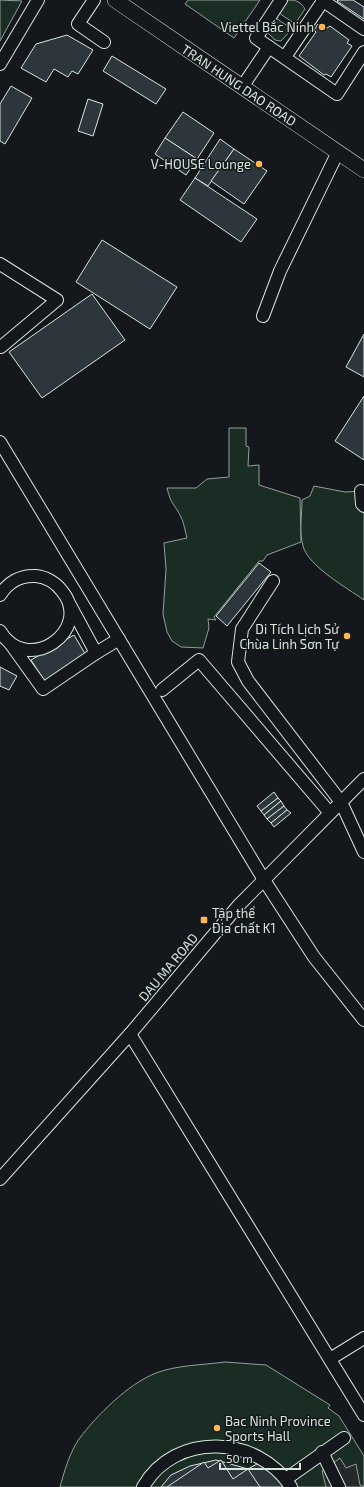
<svg xmlns="http://www.w3.org/2000/svg" width="364" height="1487" viewBox="0 0 364 1487" font-family="'Exo 2',sans-serif">
<style>
.green{fill:#1a2d24;stroke:#939e99}
.parking{fill:#24282b;stroke:#939e99}
.building{fill:#2c363c;stroke:#d8e6dc}
.lines{fill:none;stroke-linecap:round;stroke-linejoin:round}
.minor-casing{stroke:#d8e6dc;stroke-width:14}
.major-casing{stroke:#d8e6dc;stroke-width:16}
.minor{stroke:#14181c;stroke-width:12}
.major{stroke:#14181c;stroke-width:15}
.poi-dot{fill:#ffb74d;stroke:#14181c;stroke-width:1.5}
.labels{text-anchor:middle;stroke-width:3;stroke-linejoin:round;paint-order:stroke}
.poi-label{font-size:13px;fill:#d8e6dc;stroke:#14181c;text-anchor:end}
.street-label{font-size:13px;fill:#d8e6dc;stroke:#14181c}
</style>
<rect width="100%" height="100%" fill="#14181c"/>
<g class="green">
<path d="M0,0l22,1 -22,40z"/>
<path d="M188,0h72l-26,38 -49,-34z"/>
<path d="M288,0c8,0 13,2 17,9l-10,15 -16,-11z"/>
<path d="M276,18l16,11 -11,12 -6,-1 -8,-8z"/>
<path d="M229,428h17v18l3,1 -1,19 11,-1v20l41,13 1,44 -34,13 -4,6h-4l-45,56 2,3 -8,-1 1,9 -6,20 -22,-1 -9,-6 -5,-9 -4,-18 3,-45 -2,-26 23,-5c-2,-7 -3,-15 -6,-21 -7,-14 -10,-12 -14,-29h29l11,-9 22,-2z"/>
<path d="M314,486l31,6 19,-1v109c-17,-12 -56,-34 -61,-54 -4,-15 -1,-31 -1,-46l8,-4z"/>
<path d="M225,1362l41,3 64,40 -2,3 11,8 25,40v31h-304c4,-15 10,-35 19,-48 18,-24 49,-55 77,-66 21,-8 47,-8 69,-11z"/>
</g>
<path class="parking" d="M340,1458l6,10 10,-4 4,21 4,2h-38l-4,-16z"/>
<g class="building">
<path d="M338,0h15l11,7v12l-27,-18z"/>
<path d="M318,24l1,2 2,-2 6,4 3,-2 19,14 -2,3 5,3 -21,31 -5,-3 -2,1 -25,-19 17,-24 -2,-2z"/>
<path d="M67,35l26,15 -15,24 -6,-3 -4,6 -14,-8 -8,13 -25,-14 15,-24z"/>
<path d="M112,56l54,33 -10,15 -53,-33z"/>
<path d="M11,86l21,12 -27,46 -5,-3v-37z"/>
<path d="M88,99l15,5 -10,32 -15,-5z"/>
<path d="M183,112l31,21 -17,26 -32,-21z"/>
<path d="M165,138l32,21 -11,16 -31,-21z"/>
<path d="M220,139l14,10 -26,37 -13,-8z"/>
<path d="M234,149l33,22 -23,33 -33,-23z"/>
<path d="M195,178l62,41 -16,23 -61,-42z"/>
<path d="M102,240l75,47 -27,42 -74,-47z"/>
<path d="M92,294l33,46 -83,58 -33,-46z"/>
<path d="M364,334v43l-18,-10z"/>
<path d="M364,396v64l-29,-19z"/>
<path d="M259,563l12,9 -44,54 -11,-10z"/>
<path d="M74,635l13,22 -42,25 -14,-22z"/>
<path d="M0,667l17,9 -8,14 -9,-4z"/>
<path d="M274,792l4,6 -17,13 -4,-5z"/>
<path d="M278,798l3,3 -17,14 -3,-4z"/>
<path d="M281,801l3,5 -17,13 -3,-4z"/>
<path d="M284,806l3,4 -16,13 -4,-4z"/>
<path d="M287,810l4,3 -17,14 -3,-4z"/>
<path d="M266,1459l26,28h-131l10,-12 19,-9 26,-6 32,9z"/>
<path d="M221,1460l12,19 15,-10 12,18h-93l37,-25 4,6z"/>
</g>
<g class="lines">
<defs>
<g id="minor">
<path d="M94,0l-16,24 26,18"/>
<path d="M281,0l-25,38 81,56 27,-42"/>
<path d="M322,0l42,29"/>
<path d="M285,57l38,-56"/>
<path d="M0,64l38,-64"/>
<path d="M242,87l27,-40"/>
<path d="M0,264l57,36 -56,47"/>
<path d="M263,316l17,-45 58,-119"/>
<path d="M0,442l264,438 50,77 50,63"/>
<path d="M361,491l1,13 2,2"/>
<path d="M273,581l-31,48 -4,33 10,19 93,121 23,50"/>
<path d="M0,595c8,-13 21,-20 36,-19 10,1 20,7 26,15 32,39 -35,86 -62,40"/>
<path d="M70,605l26,48 23,-14"/>
<path d="M10,643l33,46 53,-36"/>
<path d="M162,690l37,-30 131,153"/>
<path d="M130,1034l234,381"/>
<path d="M0,1179l130,-145 108,-128 126,-127"/>
<path d="M330,1359l34,-21"/>
<path d="M322,1452l17,35"/>
<path d="M286,1479l58,-41"/>
<path d="M143,1487c32,-56 115,-52 148,0"/>
</g>
<path id="major" d="M115,0l249,170"/>
</defs>
<use href="#minor" class="minor-casing"/>
<use href="#major" class="major-casing"/>
<use href="#minor" class="minor"/>
<use href="#major" class="major"/>
</g>
<g class="poi-dot">
<circle cx="322" cy="27" r="4"/>
<circle cx="259" cy="164" r="4"/>
<circle cx="347" cy="636" r="4"/>
<rect x="200" y="916" width="8" height="8" rx="2"/>
<circle cx="217" cy="1428" r="4"/>
</g>
<g class="labels">
<g class="poi-label">
<text x="314" y="32">Viettel Bắc Ninh</text>
<text x="251" y="169">V-HOUSE Lounge</text>
<text x="339" y="634">Di Tích Lịch Sử<tspan x="339" dy="15">Chùa Linh Sơn Tự</tspan></text>
<text x="212" y="918" text-anchor="start">Tập thể<tspan x="212" dy="15">Địa chất K1</tspan></text>
<text x="225" y="1426" text-anchor="start">Bac Ninh Province<tspan x="225" dy="15">Sports Hall</tspan></text>
</g>
<g class="street-label">
<text transform="translate(239 85) rotate(34)" y="5">TRAN HUNG DAO ROAD</text>
<text transform="translate(168 967) rotate(-50)" y="5">DAU MA ROAD</text>
</g>
</g>
<path d="M220 1463v6h80v-6" fill="none" stroke="#d8e6dc" stroke-width="2"/>
<text x="226" y="1463" font-size="12" fill="#d8e6dc" stroke="#14181c" stroke-width="3" paint-order="stroke">50 m</text>
</svg>
